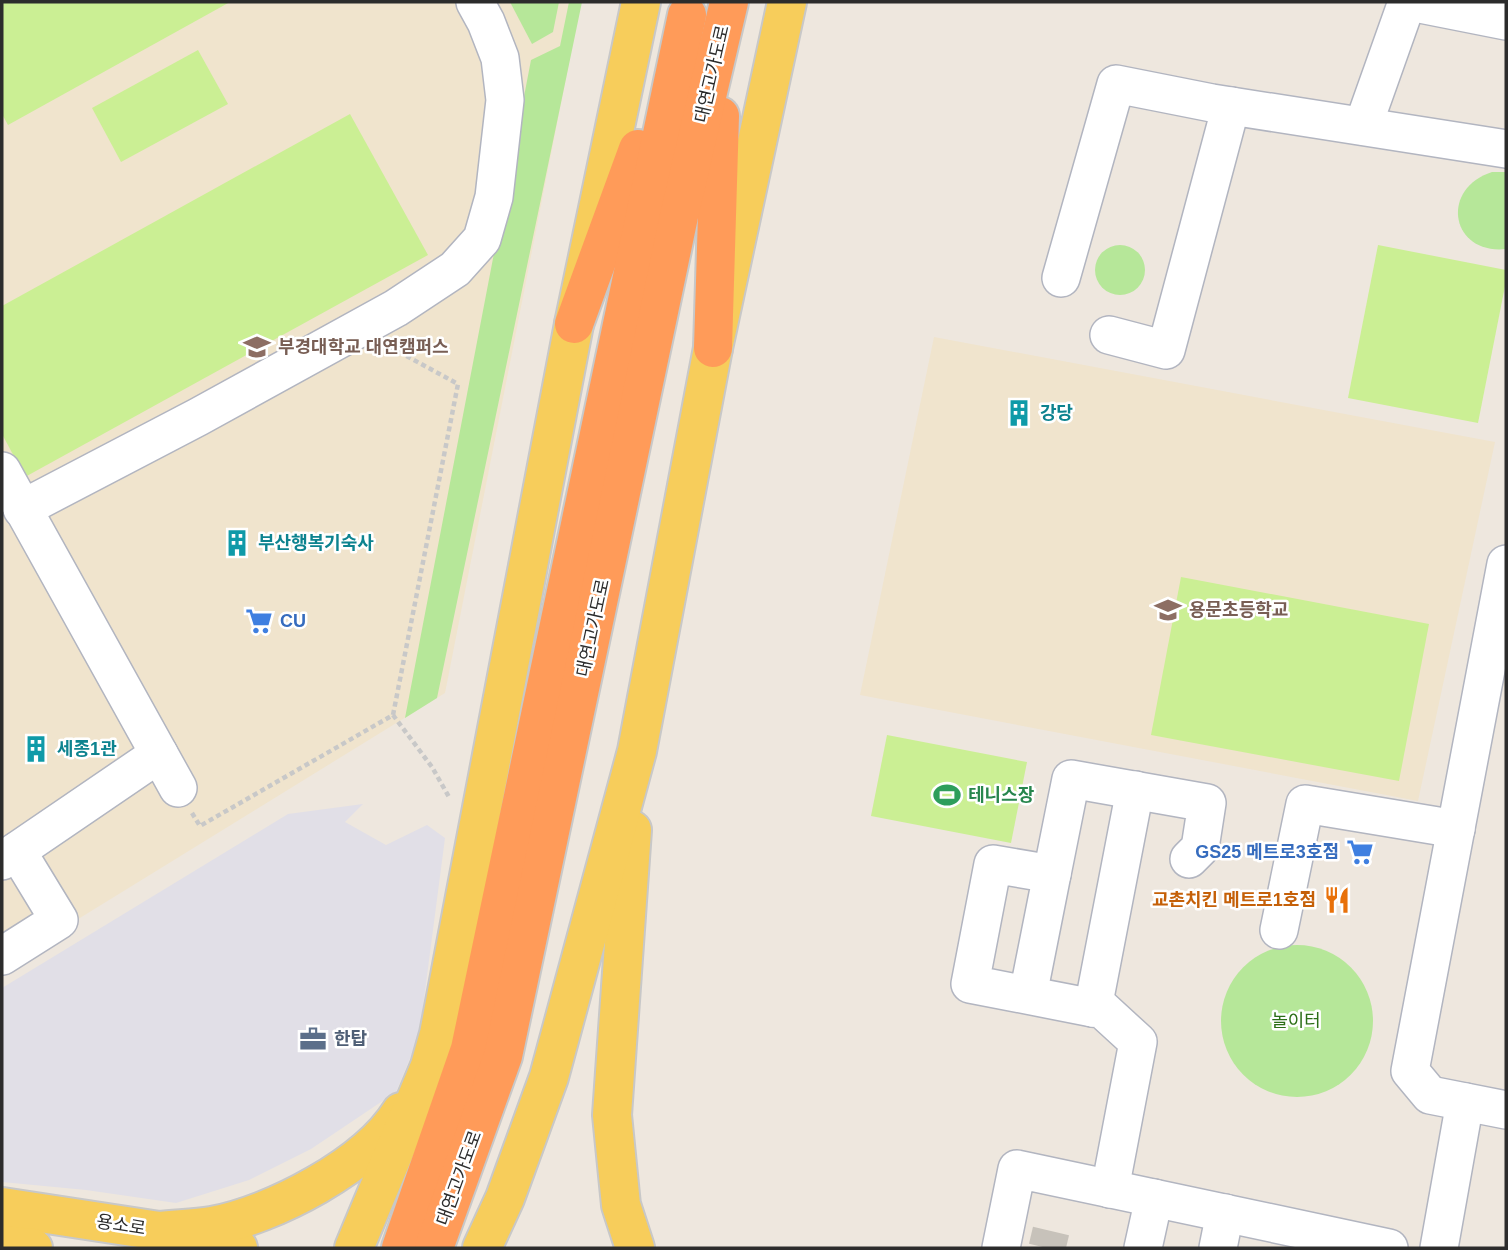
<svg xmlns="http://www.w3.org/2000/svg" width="1508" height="1250" viewBox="0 0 1508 1250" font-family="Helvetica,'Noto Sans KR',sans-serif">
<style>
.industrial{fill:#e1dfe7}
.education{fill:#f0e4cd}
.green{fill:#b6e799}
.pitch{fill:#cbef94}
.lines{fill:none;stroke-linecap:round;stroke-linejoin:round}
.minor-tunnel{stroke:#c7c2ba;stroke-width:37;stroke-dasharray:37 18;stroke-linecap:butt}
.minor-casing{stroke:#b2b5c0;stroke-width:40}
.major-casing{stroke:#c8c8c8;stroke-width:42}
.highway-casing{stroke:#c8c8c8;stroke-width:42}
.path{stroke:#c8c8c8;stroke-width:4.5;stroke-dasharray:5 3.5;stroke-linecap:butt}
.minor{stroke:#fff;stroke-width:37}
.major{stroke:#f7cd5b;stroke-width:38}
.highway{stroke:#ff9b59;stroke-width:38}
.labels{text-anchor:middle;stroke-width:5;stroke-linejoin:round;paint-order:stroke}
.street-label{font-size:18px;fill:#2c2c2c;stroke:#fff}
.education-label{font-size:18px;font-weight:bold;fill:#785e54;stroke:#fff;text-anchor:start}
.culture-label{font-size:18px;font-weight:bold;fill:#0d838f;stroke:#fff;text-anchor:start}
.shop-label{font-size:18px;font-weight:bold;fill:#366cbe;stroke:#fff;text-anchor:start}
.leisure-label{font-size:18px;font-weight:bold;fill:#27864d;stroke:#fff;text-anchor:start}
.food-label{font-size:18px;font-weight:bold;fill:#c56008;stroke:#fff;text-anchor:end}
.park-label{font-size:18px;fill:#2c6e17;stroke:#fff}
.service-label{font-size:18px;font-weight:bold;fill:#4e5e75;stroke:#fff;text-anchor:start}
</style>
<rect width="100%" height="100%" fill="#eee7de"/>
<path class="industrial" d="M363,804l-18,18 41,23 41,-20 18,13 -26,199 -23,55 -85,57 -62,31 -73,23 -90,-13 -84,-8v-194l286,-174z"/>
<g class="education">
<path d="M2,2h579l-136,691 -443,273z"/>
<path d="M934,337l561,105 -77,359 -558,-106z"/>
</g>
<g class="green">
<path d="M510,2h49l-6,30 -21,12z"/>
<path d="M569,2h13l-145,696 -32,20 126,-658 29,-14z"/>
<path d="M1492,172h14v77c-55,6 -67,-60 -14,-77z"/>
<circle cx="1120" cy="270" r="25"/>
<circle cx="1297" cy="1021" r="76"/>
</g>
<g class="pitch">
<path d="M2,2h228l-222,123 -6,-11z"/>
<path d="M198,50l30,54 -107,58 -29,-54z"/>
<path d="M350,114l78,141 -403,222 -23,-43v-128z"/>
<path d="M1378,245l128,25v11l-28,142 -130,-25z"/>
<path d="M1181,577l248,47 -30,157 -248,-46z"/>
<path d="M887,735l140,27 -16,81 -140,-27z"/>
</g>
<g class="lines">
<path class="minor-tunnel" d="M1047,1248l4,-17"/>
<defs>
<g id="minor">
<path d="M1410,2l96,19"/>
<path d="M1363,126l44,-124"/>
<path d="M1061,278l55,-194 96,19 294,46"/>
<path d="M1109,335l57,15 65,-244"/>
<path d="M2,471l176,317"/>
<path d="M22,509l176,-92 198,-109 59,-39 27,-30 12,-42 11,-97 -5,-42 -14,-36 -11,-20"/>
<path d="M1506,564l-96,507 20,24 76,15"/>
<path d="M2,861l157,-107"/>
<path d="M1052,874l19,-95 136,24 -7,45 -11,11"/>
<path d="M1279,930l26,-126 151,25"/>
<path d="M2,956l57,-36 -42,-69"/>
<path d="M1028,995l24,-121 -59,-10 -23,120 123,24 9,1 36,33 -28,147"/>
<path d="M1093,1008l42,-218"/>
<path d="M1001,1248l16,-79 372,79"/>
<path d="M1143,1248l11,-50"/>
<path d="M1218,1248l7,-35"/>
<path d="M1439,1248l26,-146"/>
</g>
<g id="major">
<path d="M632,830l-20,285 9,90 14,43"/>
<path d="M2,1207l157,24 79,17"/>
<path d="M159,1231c18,-2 36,-2 53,-5 61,-11 156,-61 189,-114"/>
<path d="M2,1245l31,3"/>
<path d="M354,1248l76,-182 9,-32 135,-710 67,-322"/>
<path d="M482,1248l23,-50 44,-121 88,-326 76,-403 74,-346"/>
</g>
<g id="highway">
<path d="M574,324l64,-175"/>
<path d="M713,348l7,-232"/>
<path d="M401,1248l69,-199 217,-1034"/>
<path d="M434,1248l69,-192 176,-840 50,-214"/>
</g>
</defs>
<use href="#minor" class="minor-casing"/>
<use href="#major" class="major-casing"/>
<use href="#highway" class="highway-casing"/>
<g class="path">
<path d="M393,715l39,52 17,30"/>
<path d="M192,813l8,13 193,-111 65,-331 -68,-37"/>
</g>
<use href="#minor" class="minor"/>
<use href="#major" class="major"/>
<use href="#highway" class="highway"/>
</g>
<defs>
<symbol id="university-bare" viewBox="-9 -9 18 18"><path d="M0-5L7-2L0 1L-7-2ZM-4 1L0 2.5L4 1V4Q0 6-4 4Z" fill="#8d6e63" stroke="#fff" stroke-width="2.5" paint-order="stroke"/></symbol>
<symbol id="building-bare" viewBox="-9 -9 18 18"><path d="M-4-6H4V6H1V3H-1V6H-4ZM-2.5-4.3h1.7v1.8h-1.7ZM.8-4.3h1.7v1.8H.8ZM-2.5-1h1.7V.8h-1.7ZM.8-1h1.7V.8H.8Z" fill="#0f9aa8" stroke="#fff" stroke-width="2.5" paint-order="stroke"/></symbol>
<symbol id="school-bare" viewBox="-9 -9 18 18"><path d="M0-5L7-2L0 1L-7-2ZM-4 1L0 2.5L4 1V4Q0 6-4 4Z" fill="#8d6e63" stroke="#fff" stroke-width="2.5" paint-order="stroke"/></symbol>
<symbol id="supermarket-bare" viewBox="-9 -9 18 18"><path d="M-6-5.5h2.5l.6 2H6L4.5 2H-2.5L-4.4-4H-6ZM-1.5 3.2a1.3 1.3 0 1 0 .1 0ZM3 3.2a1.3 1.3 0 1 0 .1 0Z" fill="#3f7fe0" stroke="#fff" stroke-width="2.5" paint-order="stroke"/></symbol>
<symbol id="stadium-bare" viewBox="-9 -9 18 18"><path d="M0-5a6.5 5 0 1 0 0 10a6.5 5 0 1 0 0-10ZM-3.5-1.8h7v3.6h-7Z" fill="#2e9e5b" stroke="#fff" stroke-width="2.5" paint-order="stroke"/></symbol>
<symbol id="restaurant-bare" viewBox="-9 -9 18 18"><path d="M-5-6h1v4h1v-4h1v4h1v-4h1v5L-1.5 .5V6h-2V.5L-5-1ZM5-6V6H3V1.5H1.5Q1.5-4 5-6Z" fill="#e8710a" stroke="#fff" stroke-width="2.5" paint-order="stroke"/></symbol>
<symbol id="office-bare" viewBox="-9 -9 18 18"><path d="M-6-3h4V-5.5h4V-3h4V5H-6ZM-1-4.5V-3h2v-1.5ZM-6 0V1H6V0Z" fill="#5c6f8a" stroke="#fff" stroke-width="2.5" paint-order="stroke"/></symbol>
</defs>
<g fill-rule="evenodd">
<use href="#university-bare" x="238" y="328" width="38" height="38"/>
<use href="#building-bare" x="1000" y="394" width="38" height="38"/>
<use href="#building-bare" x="218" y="524" width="38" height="38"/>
<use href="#school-bare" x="1149" y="591" width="38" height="38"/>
<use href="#supermarket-bare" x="240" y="602" width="38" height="38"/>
<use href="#building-bare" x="17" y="730" width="38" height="38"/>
<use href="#stadium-bare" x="928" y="776" width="38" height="38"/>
<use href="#supermarket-bare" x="1341" y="833" width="38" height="38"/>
<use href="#restaurant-bare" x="1318" y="881" width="38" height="38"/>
<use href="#office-bare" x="294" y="1020" width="38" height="38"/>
</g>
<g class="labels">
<g class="street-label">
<text transform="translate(712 74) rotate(-77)" y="6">대연고가도로</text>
<text transform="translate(593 628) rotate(-78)" y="6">대연고가도로</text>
<text transform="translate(459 1178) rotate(-70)" y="6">대연고가도로</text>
<text transform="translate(121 1225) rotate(9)" y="6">용소로</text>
</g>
<g class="education-label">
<text x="278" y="353">부경대학교 대연캠퍼스</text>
<text x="1189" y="616">용문초등학교</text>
</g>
<g class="culture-label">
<text x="1040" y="419">강당</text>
<text x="258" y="549">부산행복기숙사</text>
<text x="57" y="755">세종1관</text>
</g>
<g class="shop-label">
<text x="280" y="627">CU</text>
<text x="1339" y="858" text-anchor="end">GS25 메트로3호점</text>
</g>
<g class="leisure-label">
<text x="968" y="801">테니스장</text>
</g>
<g class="food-label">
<text x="1316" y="906">교촌치킨 메트로1호점</text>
</g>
<g class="park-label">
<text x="1296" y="1027">놀이터</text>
</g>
<g class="service-label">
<text x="334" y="1045">한탑</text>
</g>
</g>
<rect width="1508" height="1250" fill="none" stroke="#2c2c2c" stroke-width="7"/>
</svg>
